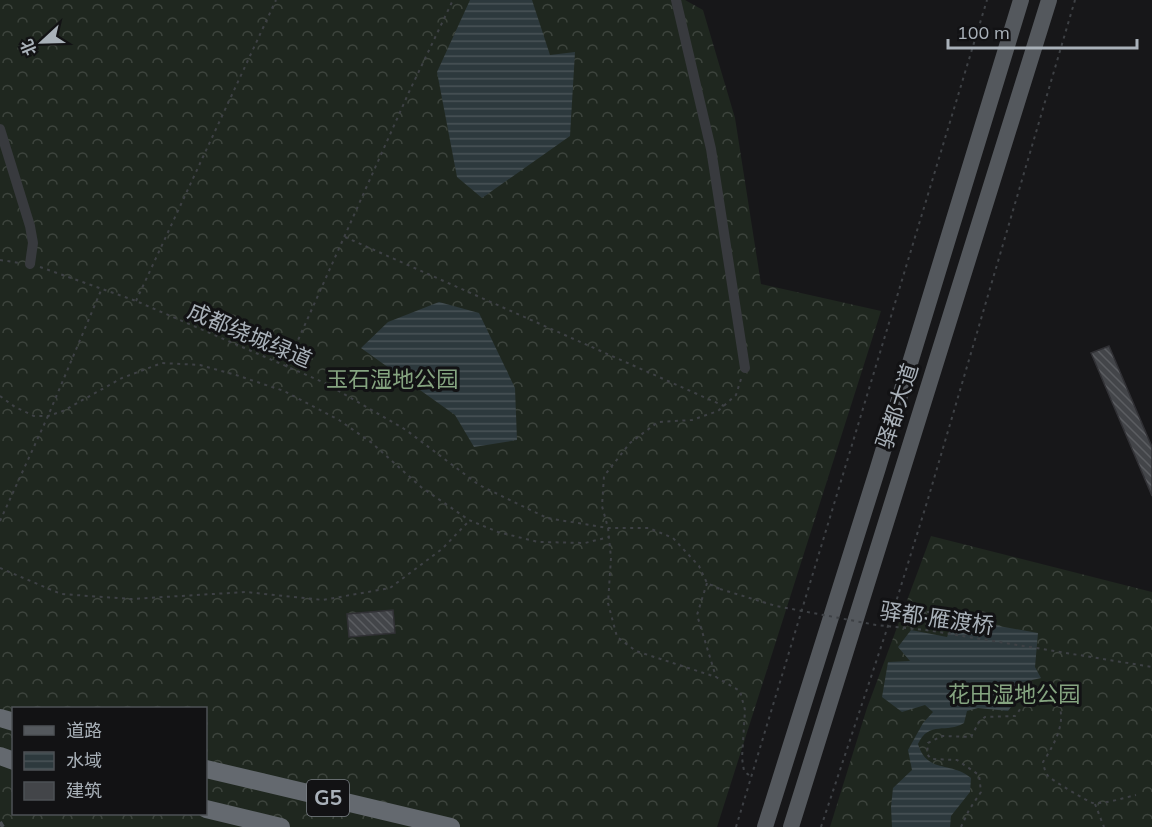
<svg xmlns="http://www.w3.org/2000/svg" width="1152" height="827" viewBox="0 0 1152 827" font-family="Mulish,'Noto Sans SC',sans-serif">
<style>
.forest{fill:url(#forest-crowns);fill-rule:evenodd}
.water{fill:url(#water-rules)}
.building{fill:url(#building-back-hatch);stroke:#313135;stroke-width:1.5}
.lines{fill:none;stroke-linecap:round;stroke-linejoin:round}
.path{stroke:#3e4145;stroke-width:2;stroke-dasharray:3 4.5;stroke-linecap:butt}
.minor{stroke:#383a3e;stroke-width:10}
.primary{stroke:#54585d;stroke-width:16}
.motorway{stroke:#64696f;stroke-width:18}
.rail{stroke:#4b4e53;stroke-width:4;stroke-dasharray:8 6;stroke-linecap:butt}
.path-bridge{stroke:#3e4145;stroke-width:2;stroke-dasharray:3 4.5;stroke-linecap:butt}
.labels{text-anchor:middle;stroke-width:6;stroke-linejoin:round;paint-order:stroke}
.shield{fill:#121214;stroke:#7c8188;stroke-width:1.5}
.shield-label{font-size:21px;font-weight:bold;fill:#a9b1b9}
.street-label{font-size:22px;fill:#a9b1b9;stroke:#121214}
.park-label{font-size:22px;fill:#85a480;stroke:#121214}
</style>
<defs>
<pattern id="forest-crowns" width="20" height="18" patternUnits="userSpaceOnUse" patternTransform="scale(1.5)"><rect width="20" height="18" fill="#1f271f"/><path d="M2 6a3 3 0 1 1 6 0M12 15a3 3 0 1 1 6 0" fill="none" stroke="#3d443d"/></pattern>
<pattern id="water-rules" width="6" height="5" patternUnits="userSpaceOnUse" patternTransform="scale(1.5)"><rect width="6" height="5" fill="#2d393d"/><path d="M0 2.5h6" fill="none" stroke="#495357"/></pattern>
<pattern id="building-back-hatch" width="6" height="6" patternUnits="userSpaceOnUse" patternTransform="scale(1.5)"><rect width="6" height="6" fill="#434549"/><path d="M-1 5l2 2M0 0l6 6M5-1l2 2" fill="none" stroke="#5b5d61"/></pattern>
</defs>
<rect width="100%" height="100%" fill="#171719"/>
<g class="forest">
<path d="M0,0h685l18,10 32,108 26,166 120,27 -164,516h-717zM14,708h192v106h-192z"/>
<path d="M931,536l221,56v235h-322l37,-119z"/>
</g>
<g class="water">
<path d="M470,0h62l18,55 25,-3 -5,84 -88,62 -25,-21 -20,-105z"/>
<path d="M439,302l40,11 36,75 2,52 -43,7 -19,-32 -94,-67 27,-26z"/>
<path d="M954,618l84,15 -3,34 6,11 -22,5 -5,20 -6,8 -30,-3 -11,3 -3,12c-17,11 -35,-3 -46,21 9,30 33,17 53,34l-1,14 -19,24 -1,11h-58l-1,-20 2,-19 19,-18 -4,-20 15,-27 10,-11 -8,-7 -23,7 -20,-15 6,-35 22,-1 -12,-14 13,-17 36,7z"/>
</g>
<g class="building">
<path d="M1109,346l43,101v49l-61,-143z"/>
<path d="M393,610l2,23 -46,4 -2,-23z"/>
</g>
<g class="lines">
<g class="path">
<path d="M345,237l379,169"/>
<path d="M0,260l20,3"/>
<path d="M40,267l96,34 189,82 81,47 73,55 68,33 61,10h41l24,10 26,28 8,17 13,6"/>
<path d="M136,301l140,-301"/>
<path d="M286,367l123,-275 44,-92"/>
<path d="M741,379l-5,16 -18,16 -26,9 -34,2 -28,21 -26,33 -2,30 6,22 3,30 -3,45 9,34 19,14 80,26 24,14 5,19 -3,48 2,13 6,5"/>
<path d="M0,396l15,11 19,9h14l15,-5 59,-33 40,-15 38,2 36,10 48,16 55,29 33,23 49,44 48,33 29,12 40,10 47,1 24,-6"/>
<path d="M0,521l48,-105 54,-128"/>
<path d="M0,568l61,26 70,5 115,-7 77,8 67,-12 52,-39 27,-28"/>
<path d="M707,583l-10,32 19,62"/>
<path d="M896,602l27,9 -3,8 4,4h4l4,-3v-4l-3,-4h-4"/>
<path d="M1095,804l9,23"/>
<path d="M736,827l251,-827"/>
<path d="M821,827l75,-225 32,-103 147,-499"/>
<path d="M961,827l8,-17 12,-18 -2,-17 -22,-15 -26,-1 -4,-5 1,-11 14,-7 29,1 8,-15 6,-5 30,-1c8,-9 11,-20 19,-29 43,13 26,49 9,75 1,5 2,10 5,14 2,3 42,27 45,27 13,1 30,-5 43,-8"/>
</g>
<g class="minor">
<path d="M676,0l35,149 34,219"/>
<path d="M0,129l30,97 3,17 -3,21"/>
</g>
<g class="primary">
<path d="M765,827l112,-356 144,-471"/>
<path d="M791,827l258,-827"/>
</g>
<g class="motorway">
<path d="M0,718l14,4"/>
<path d="M0,756l14,5"/>
<path d="M206,769l245,58"/>
<path d="M206,809l75,18"/>
</g>
<path class="rail" d="M0,822l3,5"/>
<g class="path-bridge">
<path d="M720,589l56,17 100,19 50,5 226,37"/>
<path d="M925,612l-4,6 5,5v7"/>
</g>
</g>
<g class="labels">
<rect class="shield" x="307" y="780" width="42" height="36" rx="4.5"/>
<g class="shield-label">
<text x="328" y="805">G5</text>
</g>
<g class="street-label">
<text transform="translate(250 335) rotate(23)" y="8">成都绕城绿道</text>
<text transform="translate(897 406) rotate(-72)" y="8">驿都大道</text>
<text transform="translate(937 618) rotate(8)" y="8">驿都·雁渡桥</text>
</g>
<g class="park-label">
<text x="392" y="387">玉石湿地公园</text>
<text x="1014" y="702">花田湿地公园</text>
</g>
</g>
<rect x="12" y="707" width="195" height="108" fill="#121214" stroke="#4e5256" stroke-width="1.5"/>
<rect x="24" y="726" width="30" height="9" fill="#54585d" stroke="#4e5256" stroke-width="1.5"/>
<text x="66" y="737" font-size="18" fill="#a9b1b9">道路</text>
<rect x="24" y="752" width="30" height="18" fill="url(#water-rules)" stroke="#4e5256" stroke-width="1.5"/>
<text x="66" y="767" font-size="18" fill="#a9b1b9">水域</text>
<rect x="24" y="782" width="30" height="18" fill="#434549" stroke="#4e5256" stroke-width="1.5"/>
<text x="66" y="797" font-size="18" fill="#a9b1b9">建筑</text>
<g transform="translate(42 42) rotate(248)" stroke="#121214" stroke-width="4.5" paint-order="stroke">
<path d="M0-4.5L10 22L0 15L-10 22Z" fill="#a9b1b9"/>
<text y="-9" font-size="16" font-weight="bold" text-anchor="middle" fill="#a9b1b9">北</text>
</g>
<path d="M948 39v9h189v-9" fill="none" stroke="#a9b1b9" stroke-width="3"/>
<text x="957" y="39" font-size="18" fill="#a9b1b9" stroke="#121214" stroke-width="4.5" paint-order="stroke">100 m</text>
</svg>
